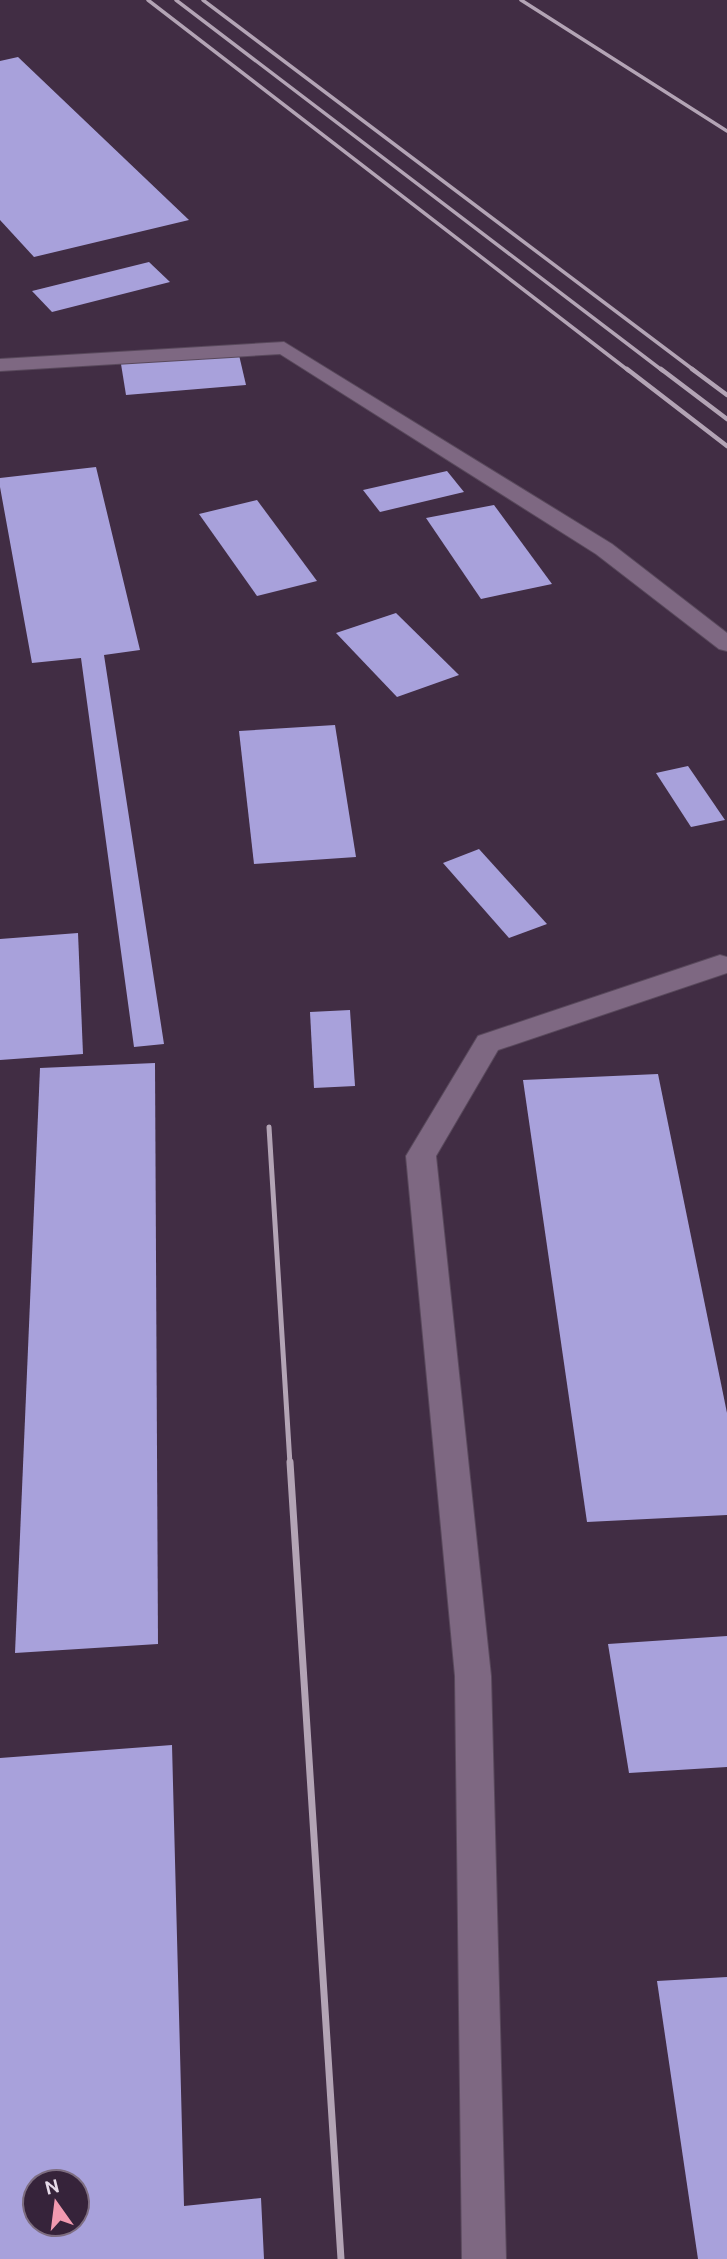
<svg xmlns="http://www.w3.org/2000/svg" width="727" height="2259" viewBox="0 0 727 2259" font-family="Ubuntu,sans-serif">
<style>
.building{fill:#a8a1db;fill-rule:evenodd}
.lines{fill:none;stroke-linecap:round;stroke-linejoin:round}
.service-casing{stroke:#59495c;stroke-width:2}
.service{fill:#7e6882;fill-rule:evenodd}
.rail-far3{stroke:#b3a4b5;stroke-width:3.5}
.rail-far2{stroke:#b3a4b5;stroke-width:4.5}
.rail-far1{stroke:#b3a4b5;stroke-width:5}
.rail{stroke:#b3a4b5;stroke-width:7}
</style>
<rect width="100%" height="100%" fill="#412d44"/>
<g class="building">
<path d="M18,57l171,163 -155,37 -34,-37v-159z"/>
<path d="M149,262l21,20 -118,30 -20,-21z"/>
<path d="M239,355l7,30 -120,10 -5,-31z"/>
<path d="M96,467l44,183 -36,5 60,389 -30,3 -53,-389 -49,5 -32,-176v-9z"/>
<path d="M447,471l17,21 -84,20 -17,-22z"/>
<path d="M257,500l60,81 -60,15 -58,-82z"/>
<path d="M494,505l58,79 -71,15 -55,-81z"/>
<path d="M396,613l63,62 -62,22 -61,-64z"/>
<path d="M335,725l21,132 -102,7 -15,-133z"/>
<path d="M688,766l37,54 -34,7 -35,-54z"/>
<path d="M479,849l68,75 -38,14 -66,-75z"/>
<path d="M78,933l5,121 -83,6v-121z"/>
<path d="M350,1010l5,76 -41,2 -4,-76z"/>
<path d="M155,1063l3,581 -143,9 25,-585z"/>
<path d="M658,1074l69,339v102l-140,7 -64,-442z"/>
<path d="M727,1636v131l-98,6 -21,-129z"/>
<path d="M172,1745l12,461 77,-8 3,61h-264v-501zM35,2182h42v42h-42z"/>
<path d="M727,1977v282h-29l-41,-278z"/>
</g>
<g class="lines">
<defs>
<g id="service">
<path d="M284,342l328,202 115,89v18l-8,-2 -123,-95 -316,-200 -280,17v-12z"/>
<path d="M720,955l7,2v16l-229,77 -62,106 55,520 15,583h-44l-7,-583 -49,-520 72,-120z"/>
</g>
</defs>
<use href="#service" class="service-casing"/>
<use href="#service" class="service"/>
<g class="rail-far3">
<path d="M148,0l481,371"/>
<path d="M176,0l487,371"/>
<path d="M203,0l492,371"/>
<path d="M521,0l206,131"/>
</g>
<g class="rail-far2">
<path d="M627,369l100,77"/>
<path d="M661,369l66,50"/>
<path d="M692,369l35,26"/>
</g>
<path class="rail-far1" d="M269,1127l21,337"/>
<path class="rail" d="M290,1462l51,797"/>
</g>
<g transform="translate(56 2203) rotate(346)"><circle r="33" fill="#36233a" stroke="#7d6d80" stroke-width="2"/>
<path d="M0-5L12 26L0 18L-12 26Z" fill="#f29ab0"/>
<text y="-10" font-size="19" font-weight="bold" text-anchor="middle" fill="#e8dcea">N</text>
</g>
</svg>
